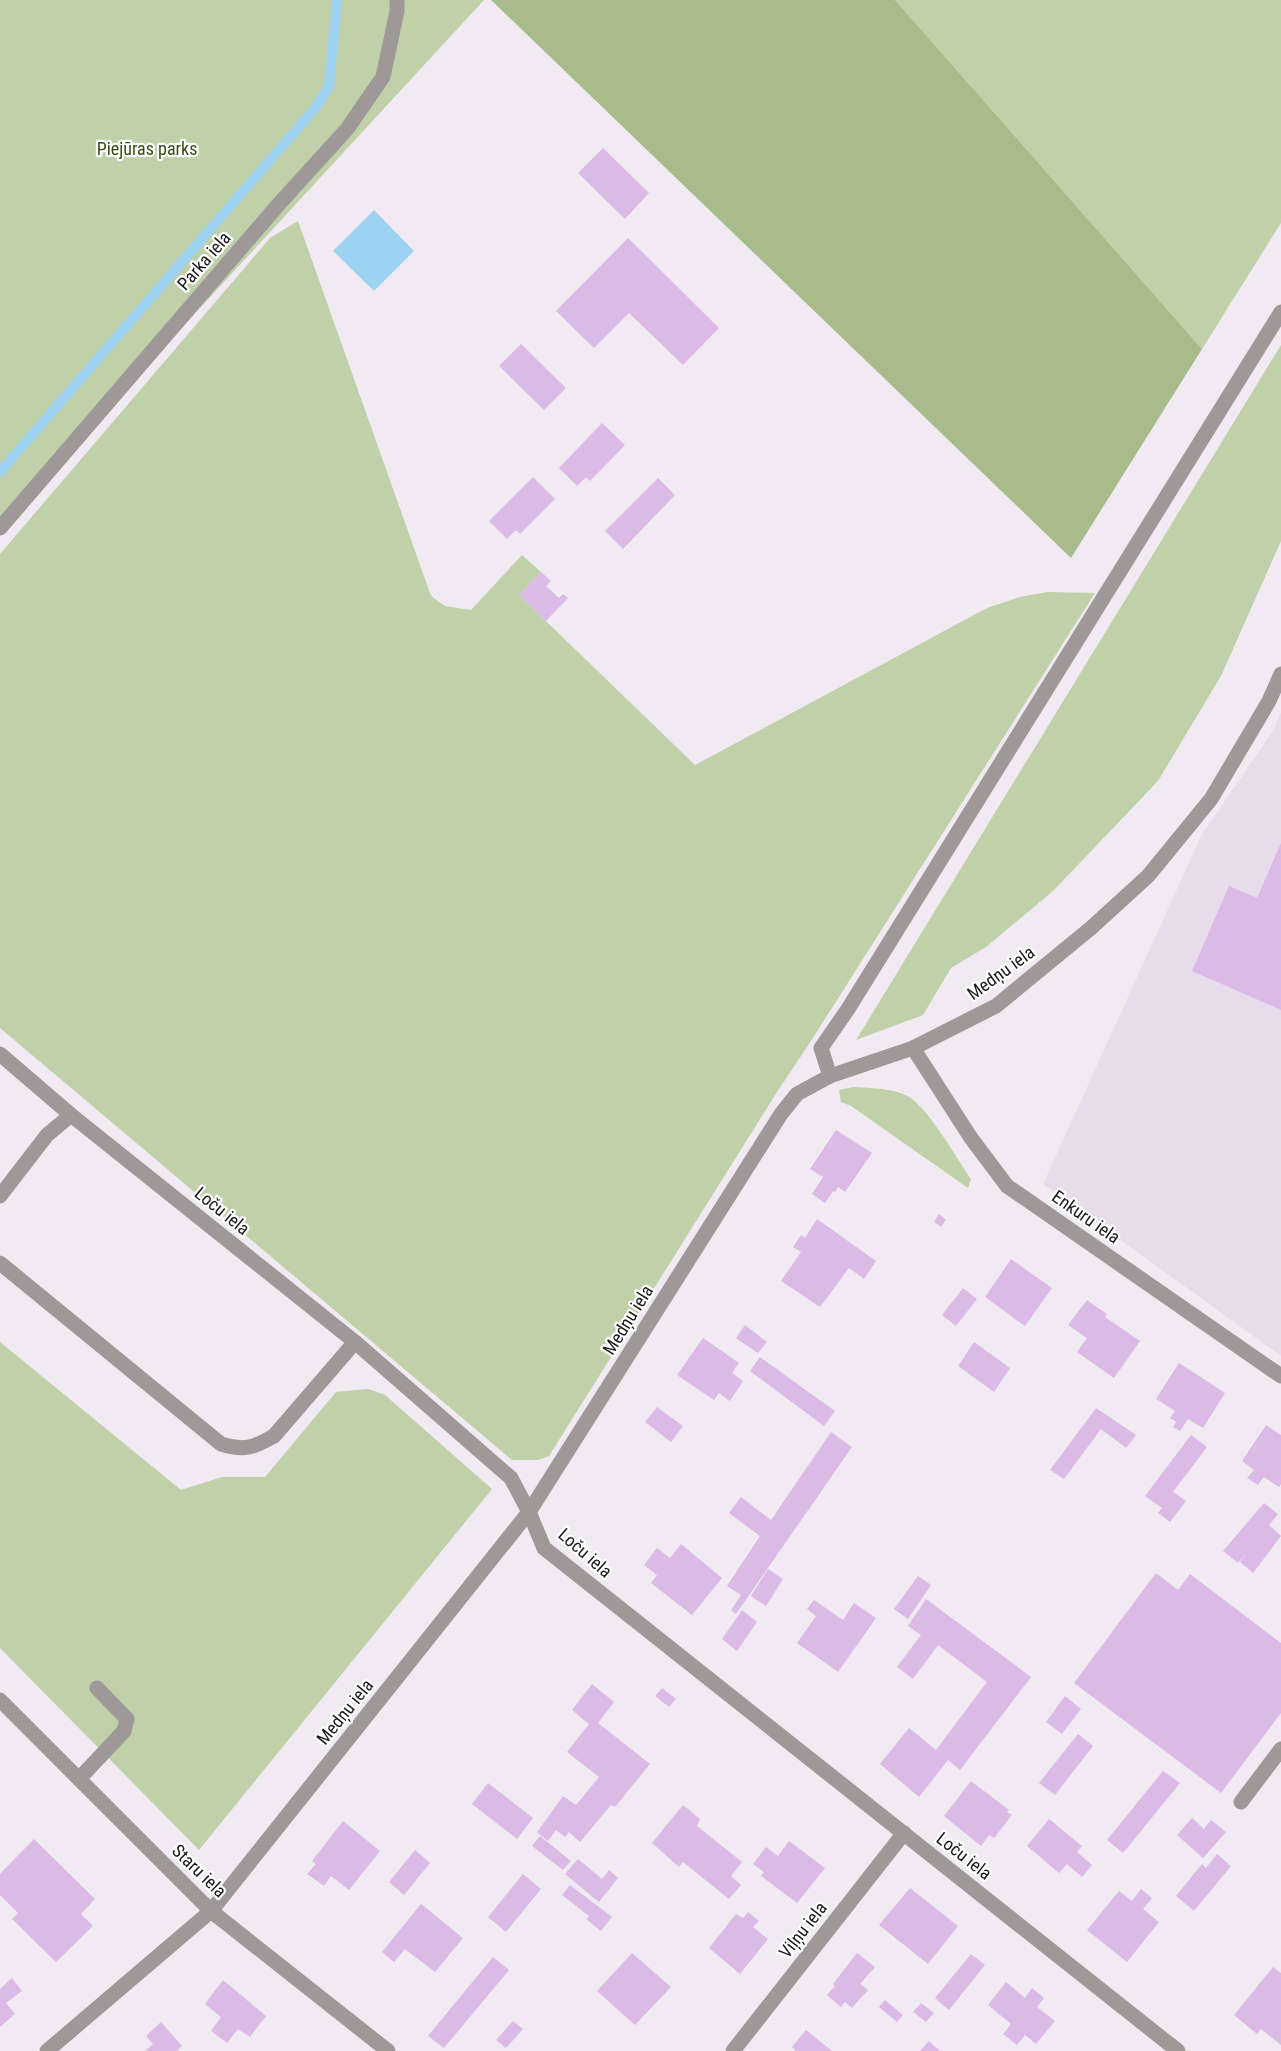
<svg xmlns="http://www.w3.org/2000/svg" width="1281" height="2051" viewBox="0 0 1281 2051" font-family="'Roboto Condensed',sans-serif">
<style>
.built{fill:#e8dcec}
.green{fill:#c0d0a9}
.forest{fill:#a8bb8a}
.water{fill:#9dd2f1}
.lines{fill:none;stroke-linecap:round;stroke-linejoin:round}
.stream{stroke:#9dd2f1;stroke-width:10}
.building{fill:#dbbae6}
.lane{stroke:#9e9998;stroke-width:15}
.street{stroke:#9e9998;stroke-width:15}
.labels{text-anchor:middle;stroke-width:4.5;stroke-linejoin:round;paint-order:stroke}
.park-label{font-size:18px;fill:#394a14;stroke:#fff}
.street-label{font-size:18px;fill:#1a181b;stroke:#fff}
</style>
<rect width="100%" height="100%" fill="#f1eaf3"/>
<path class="built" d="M1281,712v644l-238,-172 159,-350 71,-103z"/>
<g class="green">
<path d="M0,0h484l-484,525z"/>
<path d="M895,0h386v223l-79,126z"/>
<path d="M298,221l133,375 14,10 26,4 51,-55 19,17 -22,23 176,170 292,-157 33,-11 28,-5 47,1 -284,448 -34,51 -228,364 -11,4h-26l-512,-432v-474l270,-316z"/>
<path d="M1281,345v196l-60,135 -63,105 -105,110 -67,56 -35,21 -28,47 -67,25z"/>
<path d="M853,1087c18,1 41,1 56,10 20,12 48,62 62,82l-3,9 -117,-82 -10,-4 -2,-12z"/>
<path d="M0,1342l181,148 41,-13h43l71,-85 32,-3 17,6 107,94 -293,361 -199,-202z"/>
</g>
<path class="forest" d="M491,0h404l307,349 -131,209z"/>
<path class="water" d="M374,210l40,41 -40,40 -41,-40z"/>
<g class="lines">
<path class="stream" d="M0,472l316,-365 13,-21 8,-86"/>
</g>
<g class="building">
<path d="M603,148l46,45 -24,26 -47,-46z"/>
<path d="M628,238l91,90 -36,37 -54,-52 -35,35 -38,-37z"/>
<path d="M521,344l45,44 -22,22 -45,-44z"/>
<path d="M602,423l23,22 -35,36 -4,-4 -9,9 -18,-18z"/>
<path d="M533,477l22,22 -35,35 -4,-4 -9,9 -18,-18z"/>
<path d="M658,478l17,17 -52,54 -18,-18z"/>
<path d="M541,572l10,9 -5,5 13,12 4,-4 5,4 -22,23 -27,-26z"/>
<path d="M1281,843v167l-89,-39 37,-85 28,12z"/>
<path d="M836,1130l36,23 -27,39 -7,-5 -3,5 -2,-1 -8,12 -13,-9 11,-17 -13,-8z"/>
<path d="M939,1214l7,6 -5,7 -7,-5z"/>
<path d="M817,1219l59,42 -12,18 -15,-11 -29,39 -39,-26 20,-29 -8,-5 8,-12 4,3z"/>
<path d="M1011,1259l41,29 -27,38 -40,-29z"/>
<path d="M963,1288l14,11 -21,27 -14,-11z"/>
<path d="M1087,1300l20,14 -2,3 35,24 -26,37 -37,-26 10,-14 -19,-13z"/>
<path d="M745,1325l22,17 -9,11 -22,-15z"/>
<path d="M703,1338l36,25 -7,10 11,8 -13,20 -11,-8 -5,7 -37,-25z"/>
<path d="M974,1342l36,26 -16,24 -36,-26z"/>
<path d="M760,1357l75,54 -11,15 -74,-55z"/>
<path d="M1179,1363l46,30 -22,35 -15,-9 -8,12 -7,-4 3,-5 -6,-4 5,-7 -19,-12z"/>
<path d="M657,1407l26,19 -12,16 -26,-20z"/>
<path d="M1096,1408l40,27 -10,13 -25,-19 -37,50 -14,-9z"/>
<path d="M1266,1425l15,10v49l-2,3 -15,-10 -6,8 -11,-7 7,-8 -12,-9z"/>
<path d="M831,1432l21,15 -116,167 -5,-4 10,-15 -14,-9 33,-50 -31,-23 12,-16 30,23z"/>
<path d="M1191,1435l16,12 -34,45 13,9 -16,21 -12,-9 4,-5 -17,-12z"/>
<path d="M1264,1503l14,11 -9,11 12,11 -28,37 -13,-11 6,-8 -8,9 -15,-12z"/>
<path d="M681,1544l41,34 -30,37 -41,-32 6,-8 -13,-10 13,-17 13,10z"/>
<path d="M768,1569l15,10 -17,27 -15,-10z"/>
<path d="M1156,1573l22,17 12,-16 91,69v70l-60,80 -147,-110z"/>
<path d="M918,1576l13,9 -23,34 -14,-10z"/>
<path d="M926,1599l105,78 -71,93 -12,-10 -29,37 -39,-33 29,-36 27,22 51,-68 -49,-37 -25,34 -16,-12 24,-32 -13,-9z"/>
<path d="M814,1600l29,20 11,-17 22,15 -38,54 -41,-29 19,-27 -9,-7z"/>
<path d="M742,1610l15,12 -20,29 -15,-12z"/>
<path d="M592,1684l22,18 -16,21 52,41 -35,43 -4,-2 -31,37 -11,-10 -4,5 -9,-7 -8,11 -11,-9 26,-36 13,9 23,-28 -32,-25 22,-28 -17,-14z"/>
<path d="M662,1688l14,11 -7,8 -14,-11z"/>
<path d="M1065,1696l16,13 -19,25 -16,-12z"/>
<path d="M1078,1734l15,12 -38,49 -16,-12z"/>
<path d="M1163,1771l17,12 -57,70 -16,-13z"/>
<path d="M971,1781l38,29 -2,2 5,3 -18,23 -5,-3 -8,11 -37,-30z"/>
<path d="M488,1783l45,35 -16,21 -45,-35z"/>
<path d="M683,1805l17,14 -3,7 45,36 -11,14 10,9 -12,14 -46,-37 -4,5 -27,-24z"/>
<path d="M1192,1818l12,11 7,-9 15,12 -23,26 -26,-23z"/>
<path d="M1049,1819l33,27 -5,6 15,13 -10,12 -15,-13 -8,9 -32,-27z"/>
<path d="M343,1821l37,30 -31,39 -18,-14 -7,10 -17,-12 9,-10 -4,-3z"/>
<path d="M540,1836l31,25 -8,9 -31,-24z"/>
<path d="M34,1839l61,60 -14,15 12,12 -37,36 -44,-43 6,-6 -18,-18v-21z"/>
<path d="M789,1841l36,27 -28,35 -36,-27 3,-4 -11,-8 13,-17 12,9z"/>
<path d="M415,1850l15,13 -26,32 -15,-13z"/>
<path d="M1217,1854l14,12 -37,45 -18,-15 26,-32 4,4z"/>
<path d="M578,1859l24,20 7,-9 9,8 -19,24 -34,-28z"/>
<path d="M523,1874l18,15 -35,43 -18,-15z"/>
<path d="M570,1885l42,32 -11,14 -15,-12 3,-3 -27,-21z"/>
<path d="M910,1888l48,38 -30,38 -49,-39z"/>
<path d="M1141,1889l11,9 -9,11 16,13 -32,40 -40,-32 32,-39 13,10z"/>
<path d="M421,1904l42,34 -28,34 -30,-23 -11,13 -12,-10z"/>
<path d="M748,1912l11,9 -6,6 15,12 -28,35 -31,-26 27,-34 7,4z"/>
<path d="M632,1953l39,34 -36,38 -38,-34z"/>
<path d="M857,1953l18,14 -15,17 8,6 -16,18 -7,-6 -4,5 -14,-12 8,-9 -2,-2z"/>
<path d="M971,1954l14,11 -36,45 -14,-12z"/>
<path d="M493,1957l16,13 -65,78 -16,-12z"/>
<path d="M1273,1967l8,6v72l-20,-16 -4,5 -23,-19z"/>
<path d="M12,1978l10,13 -16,12 9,11 -15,13v-38z"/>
<path d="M223,1980l43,36 -16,21 -12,-8 -11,14 -16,-12 10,-14 -16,-13z"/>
<path d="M1006,1982l19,16 7,-10 12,10 -7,9 18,14 -19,23 -11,-9 -8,10 -14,-11 8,-10 -23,-19z"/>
<path d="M885,2000l18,15 -6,7 -18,-15z"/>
<path d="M921,2003l13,10 -8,9 -13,-10z"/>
<path d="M513,2021l10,8 -17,19 -10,-8z"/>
<path d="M161,2022l21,24 -5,5h-32l8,-7 -7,-8z"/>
<path d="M806,2030l26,21h-36l-4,-4z"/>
<path d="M929,2041l11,10h-20z"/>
</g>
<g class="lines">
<g class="lane">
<path d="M0,1196l47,-61 24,-20"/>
<path d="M0,1263l221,181c23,7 32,4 53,-8l81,-94"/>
<path d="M79,1779l45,-48 3,-12 -30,-31"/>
<path d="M1241,1802l40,-53"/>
</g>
<g class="street">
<path d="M0,528l278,-323 69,-76 36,-52 14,-66v-11"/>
<path d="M913,1048l58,90 36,48 274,190"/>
<path d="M0,1054l71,61 284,227 156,136 18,34 15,36 634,503"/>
<path d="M830,1076l-9,-28 27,-39 433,-697"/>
<path d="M0,1700l211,211 177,140"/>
<path d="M47,2051l164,-140 318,-399 252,-398 16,-20 33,-18 83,-28 83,-42 95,-78 57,-52 63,-77 58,-98 12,-27"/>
<path d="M733,2051l171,-218"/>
</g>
</g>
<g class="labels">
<g class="park-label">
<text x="147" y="155">Piejūras parks</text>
</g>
<g class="street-label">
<text transform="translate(204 261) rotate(-49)" y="6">Parka iela</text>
<text transform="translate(1001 973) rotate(-36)" y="6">Medņu iela</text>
<text transform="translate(222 1211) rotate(39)" y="6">Loču iela</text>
<text transform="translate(1086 1217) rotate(35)" y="6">Enkuru iela</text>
<text transform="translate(628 1320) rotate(-58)" y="6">Medņu iela</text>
<text transform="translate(585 1553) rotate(41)" y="6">Loču iela</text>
<text transform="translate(345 1712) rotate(-51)" y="6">Medņu iela</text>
<text transform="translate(964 1856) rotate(38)" y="6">Loču iela</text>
<text transform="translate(199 1871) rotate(44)" y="6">Staru iela</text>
<text transform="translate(803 1930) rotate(-52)" y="6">Viļņu iela</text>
</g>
</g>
</svg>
